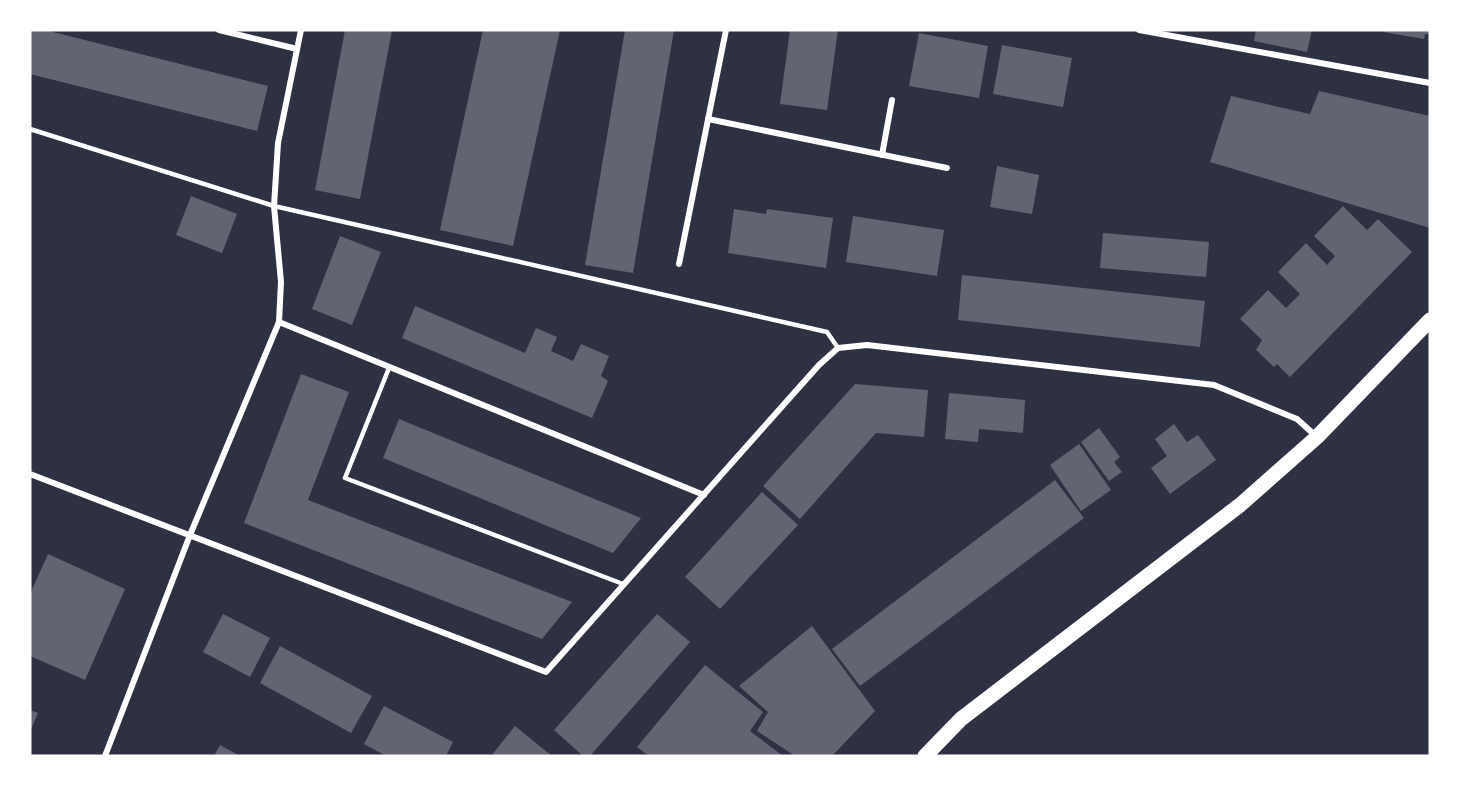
<svg xmlns="http://www.w3.org/2000/svg" width="1460" height="786" viewBox="0 0 1460 786" font-family="Raleway,sans-serif">
<style>
.building{fill:#626471}
.lines{fill:none;stroke-linecap:round;stroke-linejoin:round}
.service{stroke:#fff;stroke-width:4.5}
.minor{stroke:#fff;stroke-width:6}
.primary{stroke:#fff;stroke-width:15}
</style>
<rect width="100%" height="100%" fill="#2d3142"/>
<g class="building">
<path d="M30,30h15l223,56 -11,45 -227,-57z"/>
<path d="M345,30h47l-32,169 -45,-9z"/>
<path d="M483,30h77l-47,216 -73,-16z"/>
<path d="M625,30h49l-41,243 -48,-8z"/>
<path d="M790,30h48l-11,80 -47,-6z"/>
<path d="M1256,30h56l-5,22 -53,-11z"/>
<path d="M1383,30h47v4h-5l-1,5 -41,-7z"/>
<path d="M919,33l69,13 -9,52 -70,-12z"/>
<path d="M1002,45l70,13 -9,49 -70,-13z"/>
<path d="M1319,91l111,25v112l-220,-66 21,-66 79,18z"/>
<path d="M997,166l42,9 -7,39 -42,-7z"/>
<path d="M191,196l46,18 -15,39 -46,-18z"/>
<path d="M1343,206l24,24 11,-11 34,33 -122,125 -13,-13 -3,3 -18,-17 6,-10 -22,-21 28,-29 18,18 14,-14 -22,-22 28,-29 21,22 8,-9 -21,-20z"/>
<path d="M734,209l32,5 1,-5 66,9 -7,50 -98,-15z"/>
<path d="M853,216l91,14 -7,46 -91,-14z"/>
<path d="M1103,233l106,9 -3,35 -106,-9z"/>
<path d="M340,236l41,16 -29,73 -40,-16z"/>
<path d="M962,275l243,26 -5,46 -242,-27z"/>
<path d="M415,306l110,47 11,-25 21,9 -6,14 22,10 8,-17 28,12 -8,20 7,5 -16,37 -190,-80z"/>
<path d="M301,374l48,18 -41,108 264,102 -30,37 -298,-116z"/>
<path d="M855,384l73,6 -4,47 -48,-4 -76,86 -37,-33z"/>
<path d="M949,393l76,7 -2,33 -44,-4 -1,13 -33,-3z"/>
<path d="M399,419l242,99 -28,35 -230,-95z"/>
<path d="M1174,424l13,18 11,-7 18,25 -46,34 -19,-26 16,-12 -12,-17z"/>
<path d="M1099,428l21,29 -6,5 8,10 -13,9 -28,-39z"/>
<path d="M1079,444l32,46 -30,21 -31,-46z"/>
<path d="M1055,480l29,38 -224,168 -28,-37z"/>
<path d="M762,492l36,33 -78,84 -35,-32z"/>
<path d="M48,554l77,35 -40,91 -55,-24v-62z"/>
<path d="M223,614l47,24 -20,39 -47,-25z"/>
<path d="M657,614l33,28 -100,114h-7l-29,-26z"/>
<path d="M812,626l63,85 -43,45h-37l-38,-25 11,-19 -29,-26z"/>
<path d="M280,646l92,50 -21,37 -91,-50z"/>
<path d="M705,665l58,47 -13,19 33,25h-134l-12,-9z"/>
<path d="M384,706l69,36 -7,14h-60l-22,-12z"/>
<path d="M30,710l8,3 -8,19z"/>
<path d="M515,726l37,30h-61z"/>
<path d="M220,745l20,11h-26z"/>
</g>
<g class="lines">
<g class="service">
<path d="M30,129l244,77 553,126 11,16"/>
<path d="M389,368l-44,110 278,106"/>
</g>
<g class="minor">
<path d="M219,30l78,19"/>
<path d="M1139,30l291,53"/>
<path d="M708,119l239,49"/>
<path d="M882,155l10,-55"/>
<path d="M679,264l47,-234"/>
<path d="M279,322l425,173"/>
<path d="M30,474l516,198 273,-307 19,-17 29,-3 347,40 83,34 20,18"/>
<path d="M105,756l85,-221 89,-213 2,-40 -7,-76 4,-63 23,-113"/>
</g>
<path class="primary" d="M925,756l36,-37 279,-214 77,-68 113,-117"/>
</g>
<rect width="1460" height="786" fill="none" stroke="#ffffff" stroke-width="63"/>
</svg>
